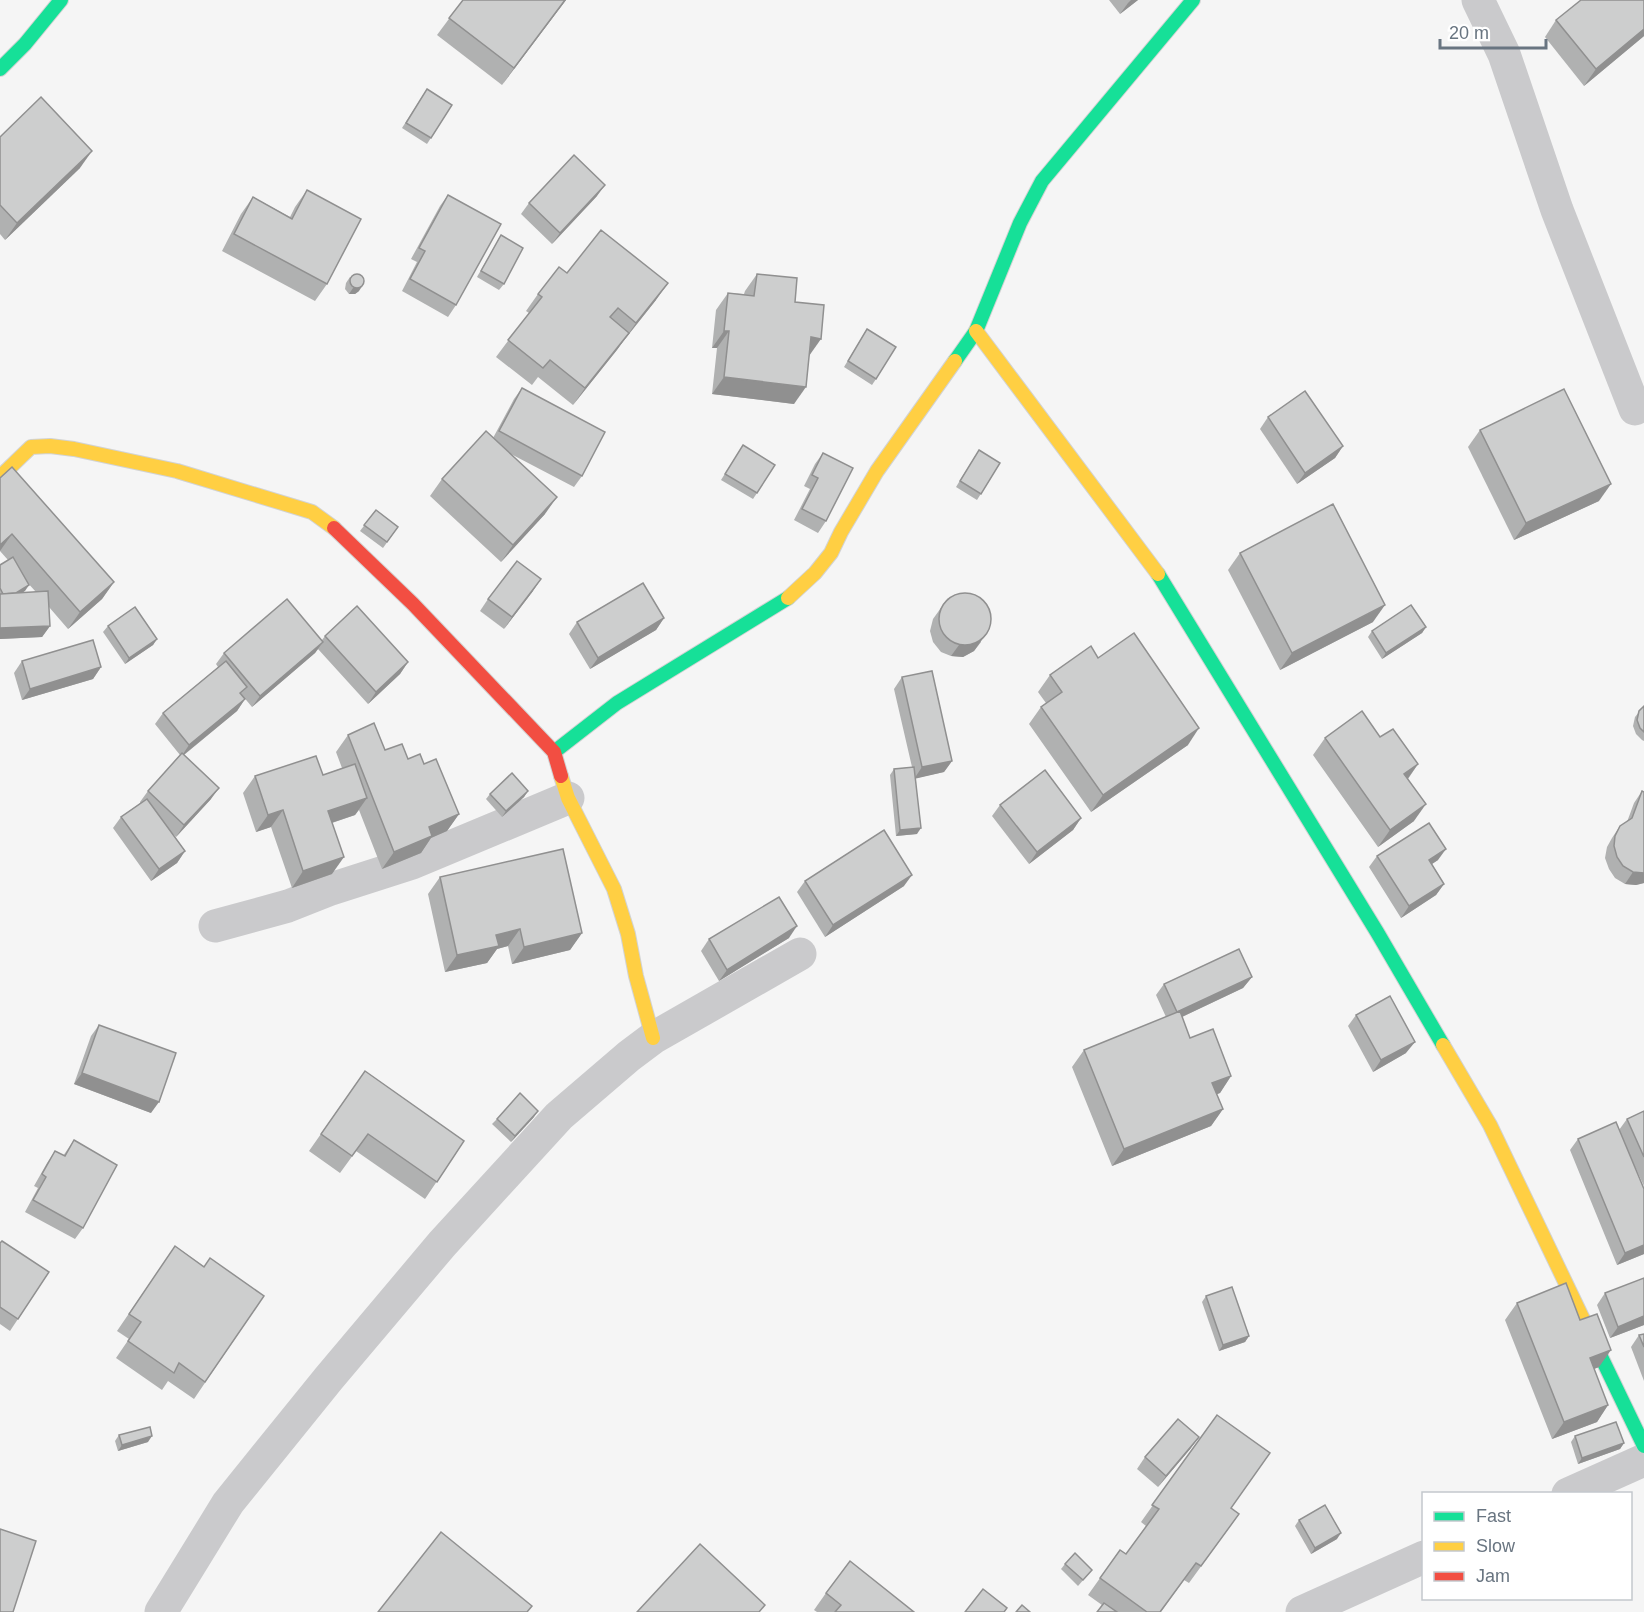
<svg xmlns="http://www.w3.org/2000/svg" width="1644" height="1612" viewBox="0 0 1644 1612" font-family="Arial,sans-serif">
<style>
.lines{fill:none;stroke-linecap:round;stroke-linejoin:round}
.fast-casing{stroke:#d2d3d3;stroke-width:16}
.slow-casing{stroke:#d2d3d3;stroke-width:16}
.jam-casing{stroke:#d2d3d3;stroke-width:16}
.street{stroke:#cacacc;stroke-width:33}
.fast{stroke:#16e098;stroke-width:14}
.slow{stroke:#ffcf43;stroke-width:14}
.jam{stroke:#f24e42;stroke-width:14}
.wall{fill:#b0b1b1;fill-rule:evenodd}
.shaded-wall{fill:#909090}
.building{fill:#cdcece;stroke:#909090;stroke-width:1.5}
</style>
<rect width="100%" height="100%" fill="#f5f5f5"/>
<g class="lines">
<defs>
<g id="fast">
<path d="M0,69l25,-25 36,-44"/>
<path d="M955,361l21,-30 44,-108 22,-42 151,-181"/>
<path d="M1158,574l219,358 66,113"/>
<path d="M554,752l63,-49 171,-105"/>
<path d="M1592,1338l52,108"/>
</g>
<g id="slow">
<path d="M976,331l182,243"/>
<path d="M3,474l28,-27 19,-1 24,3 103,22 135,41 22,16"/>
<path d="M788,598l27,-25 16,-20 10,-21 36,-61 78,-110"/>
<path d="M561,776l7,22 46,91 14,45 8,42 17,62"/>
<path d="M1443,1045l47,80 102,213"/>
</g>
<path id="jam" d="M334,528l79,76 141,148 7,24"/>
</defs>
<use href="#fast" class="fast-casing"/>
<use href="#slow" class="slow-casing"/>
<use href="#jam" class="jam-casing"/>
<g class="street">
<path d="M1478,0l26,54 53,156 78,199"/>
<path d="M215,926l73,-20 43,-17 81,-26 156,-65"/>
<path d="M1568,1494l76,-34"/>
<path d="M161,1612l67,-109 101,-125 113,-134 117,-128 70,-60 24,-18 147,-84"/>
<path d="M1302,1612l122,-55"/>
</g>
<use href="#fast" class="fast"/>
<use href="#slow" class="slow"/>
<use href="#jam" class="jam"/>
</g>
<g class="wall">
<path d="M463,0h103l-64,85 -65,-50z"/>
<path d="M1109,0h29l-18,14z"/>
<path d="M1644,0v36l-60,50 -39,-49 11,-17z"/>
<path d="M423,95l29,10 -25,39 -25,-16z"/>
<path d="M0,137l80,31 -75,72 -5,-6z"/>
<path d="M307,190l20,94 -12,17 -93,-50 19,-37 12,-17 37,20 5,-10z"/>
<path d="M448,195l8,110 -8,12 -46,-26 15,-29 -6,-3 29,-53z"/>
<path d="M597,196l-45,48 -31,-30 8,-11z"/>
<path d="M501,235l3,49 -5,6 -22,-13z"/>
<path d="M567,273l89,27 -83,105 -35,-28 -6,8 -36,-28 33,-44 -3,-2 12,-17z"/>
<path d="M757,274l38,28 14,53 -15,49 -82,-10 5,-46h-5l4,-38 12,-17 16,1 1,-3z"/>
<path d="M350,277l9,14 -4,3h-6l-4,-5 1,-6z"/>
<path d="M867,329l9,50 -4,6 -28,-18z"/>
<path d="M522,388l60,88 -8,11 -65,-34 36,61 -44,48 -71,-66 12,-17 51,-41 21,-39z"/>
<path d="M1268,417l75,29 -8,12 -38,26 -37,-55z"/>
<path d="M1480,430l119,71 -85,39 -46,-93z"/>
<path d="M743,445l14,48 -4,6 -32,-19z"/>
<path d="M823,453l3,68 -8,12 -24,-13 16,-31 -6,-3 11,-22z"/>
<path d="M975,456l25,7 -23,37 -21,-13z"/>
<path d="M0,478l114,104 -12,17 -34,30 -19,-22 1,19 -8,11 -42,2v-74l8,-5 -8,-9zM26,581l10,11h-13l6,-7z"/>
<path d="M376,510l22,17 -15,21 -23,-17z"/>
<path d="M1240,553l133,69 -93,48 -52,-100z"/>
<path d="M533,591l-29,38 -24,-18 8,-12z"/>
<path d="M948,598l33,44 -7,9 -11,6 -12,-1 -10,-4 -8,-10 -3,-11 3,-12z"/>
<path d="M664,618l-8,12 -66,39 -21,-35 8,-12z"/>
<path d="M108,626l49,13 -4,6 -28,19 -22,-32z"/>
<path d="M1426,627l-4,6 -40,26 -14,-22 4,-6z"/>
<path d="M325,636l83,26 -8,12 -32,30 -50,-55 -3,4 -63,54 -10,-12 3,4 -8,12 -53,44 27,44 -35,38 -5,-5 14,19 -8,12 -26,18 -38,-53 8,-11 19,-14v-1l8,-11 32,-36 -25,-31 8,-11 55,-46 -2,-3 8,-11 98,-13z"/>
<path d="M1098,658l90,87 -97,67 -62,-88 12,-17 5,-4 -8,-11 12,-17z"/>
<path d="M22,661l79,6 -8,12 -71,21 -8,-27z"/>
<path d="M902,677l50,84 -8,11 -28,6 1,56 -21,2 -6,-61 4,-6 18,-2 -18,-78z"/>
<path d="M1644,706v35l-2,-1 -6,-6 -3,-8 2,-9z"/>
<path d="M348,735l37,15 39,14 35,50 -12,17 -16,7 -10,15 -39,16 -23,-59 -4,5 -23,8v51l-40,14 -21,-61 -15,5 -13,-39 12,-17 68,-1 19,-7 -6,-16z"/>
<path d="M1380,737l38,27 -10,15 6,42 -36,26 -65,-92 12,-17z"/>
<path d="M528,791l-4,6 -22,20 -16,-18 4,-5z"/>
<path d="M1642,791l2,1v91l-8,2 -11,-1 -10,-6 -6,-9 -4,-11 2,-11 5,-9 8,-12 7,-4 7,-19z"/>
<path d="M1000,805l81,13 -8,12 -44,34 -37,-48z"/>
<path d="M1377,856l61,4 -6,4 12,20 -8,11 -35,23 -32,-51z"/>
<path d="M440,877l142,56 -12,17 -58,14 -4,-18 -11,3 -10,14 -42,9 -17,-78z"/>
<path d="M805,881l99,5 -79,51 -28,-45z"/>
<path d="M789,938l-70,43 -18,-30 8,-12z"/>
<path d="M1252,977l-9,11 -61,29 8,21 41,38 -11,17 -3,1 6,15 -12,17 -99,40 -40,-99 12,-17 82,-33 -10,-22 8,-11z"/>
<path d="M1356,1015l50,38 -33,19 -25,-46z"/>
<path d="M99,1025l52,88 -77,-29 17,-48z"/>
<path d="M365,1071l99,70 -39,58 -69,-48 -16,22 -31,-22z"/>
<path d="M1644,1111v75l-14,-30 14,98 -27,11 -47,-115 8,-11 41,-9 8,-11z"/>
<path d="M534,1117l-23,25 -19,-18 5,-5z"/>
<path d="M74,1140l9,88 -8,11 -50,-27 13,-24 -4,-2 13,-23 8,-12 8,5z"/>
<path d="M0,1243l49,29 -39,59 -10,-7z"/>
<path d="M175,1246l29,20 60,30 -70,103 -26,-18 -6,9 -46,-32 13,-19 -12,-8z"/>
<path d="M1605,1293l39,32 -34,13 -13,-33z"/>
<path d="M1206,1296l43,40 -4,6 -26,9 -17,-49z"/>
<path d="M1517,1303l63,17 19,47 -5,2 14,36 -11,17 -45,17 -47,-119z"/>
<path d="M1644,1334v47l-13,-34 8,-12z"/>
<path d="M1217,1415l14,93 8,6 -50,69 -5,-3 -23,32h-64l5,-7 -14,-10 32,-45 6,4 20,-28 -5,-4z"/>
<path d="M119,1435l29,7 -30,9 -3,-10z"/>
<path d="M1575,1436l49,7 -4,6 -42,15 -7,-22z"/>
<path d="M1191,1448l-33,39 -21,-18 8,-12z"/>
<path d="M1299,1520l38,19 -26,15 -16,-28z"/>
<path d="M1065,1564l27,6 -14,16 -17,-17z"/>
<path d="M826,1593l88,19h-97l-3,-2z"/>
</g>
<g class="shaded-wall">
<path d="M565,0h1l-64,85 12,-17z"/>
<path d="M1131,0h7l-18,14 8,-11z"/>
<path d="M1644,29v7l-60,50 12,-17z"/>
<path d="M92,151l-12,17 -75,72 12,-17z"/>
<path d="M605,185l-8,11 -45,48 8,-11z"/>
<path d="M668,283l-12,17 -32,40 12,-17z"/>
<path d="M363,285l-4,6 -4,3h-6l4,-6z"/>
<path d="M724,331h5l-12,17h-5z"/>
<path d="M629,333l-12,17 -44,55 12,-17z"/>
<path d="M811,337l10,2 -12,17z"/>
<path d="M724,377l82,10 -12,17 -82,-10z"/>
<path d="M1343,446l-8,12 -38,26 8,-11z"/>
<path d="M1611,484l-12,17 -85,39 12,-17z"/>
<path d="M557,497l-12,17 -44,48 12,-17z"/>
<path d="M12,534l-12,17v-6z"/>
<path d="M541,579l-8,12 -29,38 8,-12z"/>
<path d="M114,582l-12,17 -34,30 12,-17z"/>
<path d="M29,585l-4,6 -23,14 4,-6z"/>
<path d="M1385,605l-12,17 -93,48 12,-17z"/>
<path d="M664,618l-8,12 -66,39 8,-11z"/>
<path d="M50,626l-8,11 -42,2v-11z"/>
<path d="M1426,627l-4,6 -40,26 4,-6z"/>
<path d="M989,630l-15,21 -11,6 -12,-1 8,-11z"/>
<path d="M157,639l-4,6 -28,19 4,-6z"/>
<path d="M323,642l-8,11 -63,54 8,-11z"/>
<path d="M408,662l-8,12 -32,30 8,-12z"/>
<path d="M101,667l-8,12 -71,21 8,-11z"/>
<path d="M245,699l-8,12 -56,46 8,-12z"/>
<path d="M1199,728l-11,17 -97,67 12,-17z"/>
<path d="M952,761l-8,11 -30,7 8,-12z"/>
<path d="M1418,764l-12,17 -2,-7z"/>
<path d="M219,788l-8,11 -35,38 8,-12z"/>
<path d="M528,791l-4,6 -22,20 4,-6z"/>
<path d="M367,798l-12,17 -39,13 12,-17z"/>
<path d="M1426,804l-12,17 -36,26 12,-17z"/>
<path d="M283,810l-12,17 -15,5 12,-17z"/>
<path d="M459,814l-12,17 -16,7 -10,15 -39,16 12,-17 35,-25z"/>
<path d="M1081,818l-8,12 -44,34 8,-12z"/>
<path d="M921,828l-4,6 -21,2 4,-6z"/>
<path d="M1446,849l-8,11 -17,11 8,-11z"/>
<path d="M185,851l-8,12 -26,18 8,-12z"/>
<path d="M344,857l-12,17 -40,14 11,-17z"/>
<path d="M1633,872l11,1v10l-8,2 -11,-1z"/>
<path d="M912,875l-8,11 -79,51 8,-12z"/>
<path d="M1444,884l-8,11 -35,23 8,-12z"/>
<path d="M797,926l-8,12 -70,43 8,-11z"/>
<path d="M520,929l-12,17 -11,3 -10,14 -42,9 12,-17 39,-20z"/>
<path d="M582,933l-12,17 -58,14 12,-17z"/>
<path d="M1252,977l-9,11 -74,35 8,-11z"/>
<path d="M1415,1042l-9,11 -33,19 8,-12z"/>
<path d="M82,1073l77,29 -8,11 -77,-29z"/>
<path d="M1231,1076l-11,17 -19,7 11,-17z"/>
<path d="M1223,1109l-12,17 -99,40 12,-17z"/>
<path d="M538,1111l-4,6 -23,25 4,-6z"/>
<path d="M1644,1245v9l-27,11 8,-12z"/>
<path d="M1644,1316v9l-34,13 8,-11z"/>
<path d="M1249,1336l-4,6 -26,9 4,-6z"/>
<path d="M1611,1350l-12,17 -21,8 12,-17z"/>
<path d="M1608,1405l-11,17 -45,17 12,-17z"/>
<path d="M152,1436l-4,6 -30,9 4,-6z"/>
<path d="M1199,1437l-8,11 -33,39 8,-11z"/>
<path d="M1624,1443l-4,6 -42,15 4,-6z"/>
<path d="M1341,1533l-4,6 -26,15 4,-6z"/>
</g>
<g class="building">
<path d="M463,0h102l-51,68 -65,-50z"/>
<path d="M1581,0h63v29l-48,40 -40,-49z"/>
<path d="M427,89l25,16 -21,33 -25,-15z"/>
<path d="M41,97l51,54 -75,72 -17,-18v-68z"/>
<path d="M574,155l31,30 -45,48 -31,-30z"/>
<path d="M307,190l54,29 -34,65 -93,-50 19,-37 39,22z"/>
<path d="M448,195l53,29 -45,81 -46,-26 15,-28 -6,-3z"/>
<path d="M601,230l67,53 -32,40 -18,-15 -8,9 19,16 -44,55 -35,-28 -7,8 -35,-28 34,-43 -4,-3 21,-27 8,6z"/>
<path d="M501,235l22,13 -19,36 -23,-13z"/>
<circle cx="357" cy="281" r="7"/>
<path d="M757,274l40,4 -2,24 29,3 -3,34 -10,-2 -5,50 -82,-10 5,-46h-5l4,-38 26,3z"/>
<path d="M867,329l29,18 -20,32 -28,-18z"/>
<path d="M522,388l83,44 -23,44 -83,-45z"/>
<path d="M1564,389l47,95 -85,39 -46,-93z"/>
<path d="M1305,391l38,55 -38,27 -37,-56z"/>
<path d="M486,431l71,66 -44,48 -71,-66z"/>
<path d="M743,445l32,20 -18,28 -32,-19z"/>
<path d="M979,450l21,13 -19,31 -21,-13z"/>
<path d="M823,453l30,15 -27,53 -24,-12 16,-31 -6,-3z"/>
<path d="M12,467l102,115 -34,30 -68,-78 -12,11v-67z"/>
<path d="M1333,504l52,101 -93,48 -52,-100z"/>
<path d="M376,510l22,17 -11,15 -23,-17z"/>
<path d="M13,557l16,28 -13,8 -13,1 -3,-6v-23z"/>
<path d="M517,561l24,18 -29,38 -24,-18z"/>
<path d="M643,583l21,35 -66,40 -21,-36z"/>
<path d="M48,591l2,35 -50,2v-34z"/>
<circle cx="965" cy="619" r="26"/>
<path d="M287,599l36,43 -63,54 -36,-43z"/>
<path d="M1411,605l15,22 -40,26 -14,-22z"/>
<path d="M357,606l51,56 -32,30 -51,-56z"/>
<path d="M135,607l22,32 -28,19 -21,-32z"/>
<path d="M1134,633l65,95 -96,67 -62,-88 21,-15 -12,-17 41,-29 7,12z"/>
<path d="M93,640l8,27 -71,22 -8,-28z"/>
<path d="M226,661l21,26 -7,6 5,6 -56,46 -26,-32z"/>
<path d="M932,671l20,90 -30,6 -20,-90z"/>
<path d="M1644,706v26l-4,-4 -3,-8 2,-9z"/>
<path d="M1362,711l18,26 13,-8 25,35 -14,10 22,30 -36,26 -65,-92z"/>
<path d="M374,723l11,27 17,-6 6,15 12,-5 4,10 12,-5 23,55 -30,13 3,9 -38,16 -46,-117z"/>
<path d="M182,753l37,35 -35,37 -36,-34z"/>
<path d="M316,756l7,19 32,-11 12,34 -39,13 16,46 -41,14 -20,-61 -15,5 -13,-39z"/>
<path d="M914,767l7,61 -21,2 -6,-61z"/>
<path d="M1045,770l36,48 -44,34 -37,-47z"/>
<path d="M512,773l16,18 -22,20 -16,-17z"/>
<path d="M1642,791l2,1v81l-11,-1 -10,-6 -6,-9 -3,-11 1,-10 5,-10 12,-8z"/>
<path d="M147,799l38,52 -26,18 -38,-52z"/>
<path d="M1429,823l17,26 -17,11 15,24 -35,22 -32,-50z"/>
<path d="M884,830l28,45 -79,50 -28,-44z"/>
<path d="M563,849l19,84 -58,14 -4,-18 -24,6 3,11 -42,9 -17,-78z"/>
<path d="M779,897l18,29 -70,44 -18,-31z"/>
<path d="M1239,949l13,28 -75,35 -13,-28z"/>
<path d="M1390,996l25,46 -34,18 -25,-45z"/>
<path d="M1180,1011l10,27 23,-9 18,47 -19,7 11,26 -99,40 -40,-99z"/>
<path d="M99,1025l77,28 -17,49 -77,-29z"/>
<path d="M365,1071l99,70 -27,41 -69,-48 -16,22 -31,-22z"/>
<path d="M520,1093l18,18 -23,25 -18,-17z"/>
<path d="M1644,1111v46l-17,-38z"/>
<path d="M1616,1122l28,67v56l-19,8 -47,-114z"/>
<path d="M74,1140l43,25 -34,63 -50,-28 13,-23 -4,-3 13,-23 10,5z"/>
<path d="M2,1241l47,31 -31,47 -18,-12v-64z"/>
<path d="M175,1246l29,21 6,-9 54,38 -59,86 -26,-19 -5,10 -46,-32 13,-19 -12,-8z"/>
<path d="M1644,1278v38l-26,11 -13,-34z"/>
<path d="M1566,1283l14,37 17,-6 14,36 -21,8 18,47 -44,17 -47,-119z"/>
<path d="M1232,1287l17,49 -26,9 -17,-49z"/>
<path d="M1644,1334v13l-5,-12z"/>
<path d="M1217,1415l53,38 -39,55 8,6 -38,52 -5,-3 -36,49h-13l-47,-34 20,-28 6,4 33,-45 -7,-4z"/>
<path d="M1178,1419l21,18 -33,39 -21,-19z"/>
<path d="M1616,1422l8,21 -42,15 -7,-22z"/>
<path d="M150,1427l2,9 -30,9 -3,-10z"/>
<path d="M1325,1505l16,28 -26,15 -16,-28z"/>
<path d="M0,1529l36,12 -23,71h-13z"/>
<path d="M441,1532l91,74 -5,6h-149z"/>
<path d="M700,1544l65,61 -6,7h-122z"/>
<path d="M1075,1553l17,17 -9,10 -18,-16z"/>
<path d="M850,1561l64,51h-79l6,-7 -15,-12z"/>
<path d="M983,1589l24,19 -3,4h-39z"/>
<path d="M1104,1603l13,9h-20z"/>
<path d="M1022,1605l8,7h-14z"/>
</g>
<rect x="1422" y="1492" width="210" height="108" fill="#ffffff" stroke="#c3c8cd" stroke-width="1.5"/>
<rect x="1434" y="1512" width="30" height="9" fill="#16e098" stroke="#c3c8cd" stroke-width="1.5"/>
<text x="1476" y="1522" font-size="18" fill="#697581">Fast</text>
<rect x="1434" y="1542" width="30" height="9" fill="#ffcf43" stroke="#c3c8cd" stroke-width="1.5"/>
<text x="1476" y="1552" font-size="18" fill="#697581">Slow</text>
<rect x="1434" y="1572" width="30" height="9" fill="#f24e42" stroke="#c3c8cd" stroke-width="1.5"/>
<text x="1476" y="1582" font-size="18" fill="#697581">Jam</text>
<path d="M1440 39v9h106v-9" fill="none" stroke="#697581" stroke-width="3"/>
<text x="1449" y="39" font-size="18" fill="#697581" stroke="#ffffff" stroke-width="4.5" paint-order="stroke">20 m</text>
</svg>
